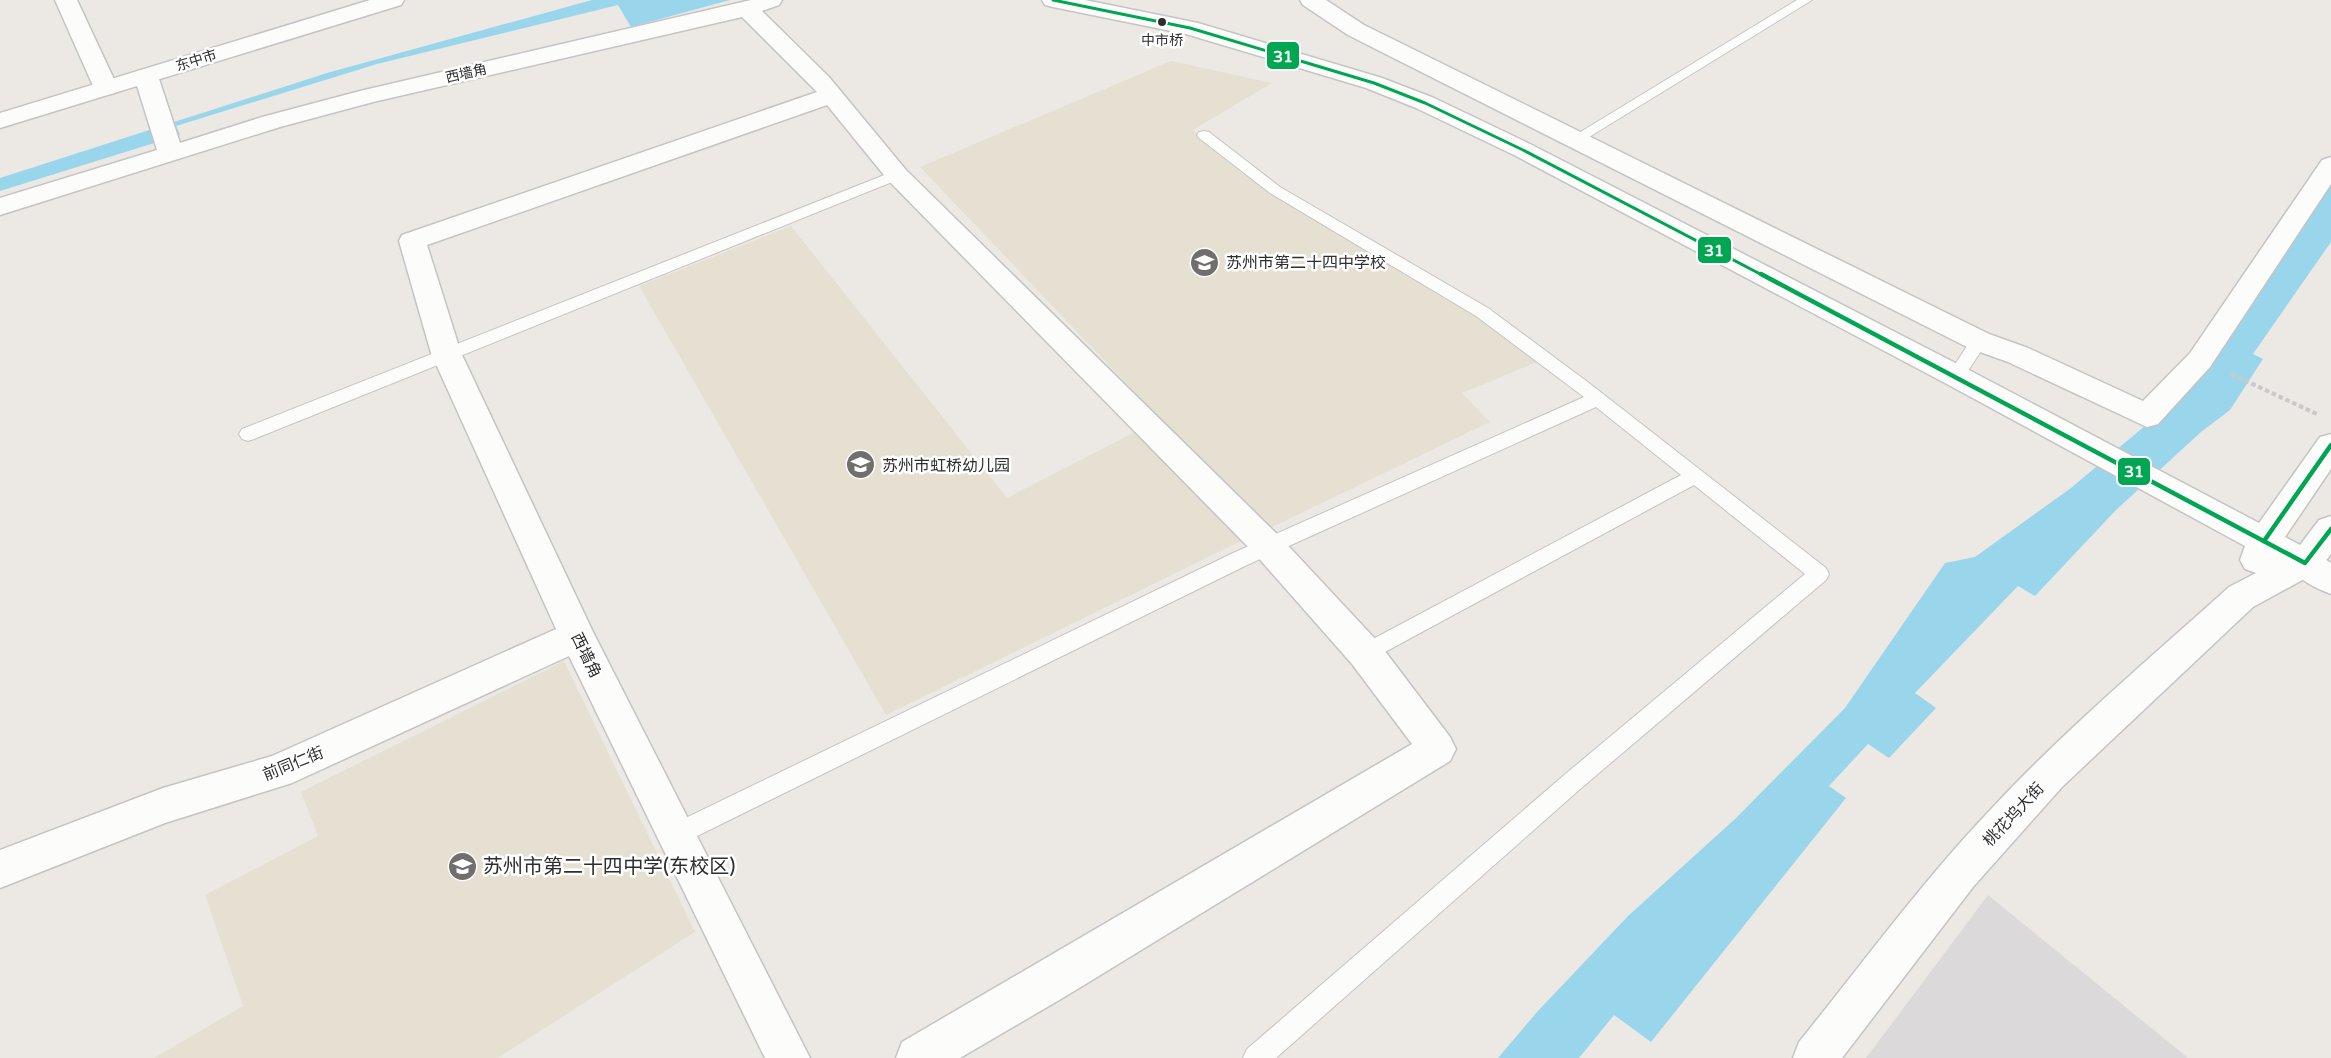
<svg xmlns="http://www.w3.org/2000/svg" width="2331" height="1058" viewBox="0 0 2331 1058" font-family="'Varela Round','Noto Sans SC',sans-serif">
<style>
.industrial{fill:#dcd9db}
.education{fill:#e6e0d3}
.water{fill:#99d6ec}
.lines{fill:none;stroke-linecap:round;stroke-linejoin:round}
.service-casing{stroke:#c5c4c5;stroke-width:2}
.minor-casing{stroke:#c5c4c5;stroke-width:3}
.tertiary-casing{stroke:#c5c4c5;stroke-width:3}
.secondary-casing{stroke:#c5c4c5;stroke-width:3}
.path{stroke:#c9c9c8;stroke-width:4;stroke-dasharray:4.5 3;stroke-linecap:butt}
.service{fill:#fcfcfb;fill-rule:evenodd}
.minor{fill:#fcfcfb;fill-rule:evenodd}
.tertiary{fill:#fcfcfb;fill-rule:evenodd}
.secondary{fill:#fcfcfb;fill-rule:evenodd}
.bus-1-far1-casing{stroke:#fff;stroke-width:6}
.bus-1-casing{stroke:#fff;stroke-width:9}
.bus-1-far1{stroke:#00a651;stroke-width:3}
.bus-1{stroke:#00a651;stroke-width:4.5}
.bus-dot{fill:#2e2e2e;stroke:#fff;stroke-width:2}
.labels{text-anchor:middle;stroke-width:5;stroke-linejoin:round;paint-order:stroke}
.bus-label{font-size:14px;fill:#2e2e2e;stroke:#fff}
.far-street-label{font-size:14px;fill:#2e2e2e;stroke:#fff}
.poi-label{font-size:16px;fill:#2e2e2e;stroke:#fff;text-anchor:start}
.street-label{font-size:16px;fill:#2e2e2e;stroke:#fff}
.near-poi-label{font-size:20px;fill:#2e2e2e;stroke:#fff;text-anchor:start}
.line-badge{stroke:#fff;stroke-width:2}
.badge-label{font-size:16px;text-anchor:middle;font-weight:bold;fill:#fff}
</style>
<rect width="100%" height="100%" fill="#ece8e4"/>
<path class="industrial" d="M1988,895l200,163h-322z"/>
<g class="education">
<path d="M1171,61l101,22 -79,47 356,227 -87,36 28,29 -224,108 -346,-363z"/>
<path d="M791,226l216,272 128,-66 106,109 -355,174 -247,-429z"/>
<path d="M564,661l131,271 -197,126h-344l89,-52 -38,-111 113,-59 -17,-44z"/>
</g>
<g class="water">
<path d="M592,0h138l-99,27 -13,-22 -241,59 -201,62 4,9 -180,56v-13l327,-105z"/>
<path d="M2331,178v64l-78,112 10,5 -33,51 -29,22 -85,78 -81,86 -17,-10 -103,107 21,15 -47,50 -21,-14 -39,42 17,12 -195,244 -37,-27 -35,43h-81l39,-46 91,-96 107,-97 110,-111 100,-145 30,-6 96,-69 75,-63z"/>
</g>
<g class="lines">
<defs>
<g id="service">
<path d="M1797,0h15l-231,142h-10l-2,-3z"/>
<path d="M1204,131l5,1 71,55 208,121 101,75 237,185 3,6 -3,6 -247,210 -303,268h-33l4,-9 316,-273 242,-202 -111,-89 -322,174 -7,3 -7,-3 -4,-6 4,-6 323,-172 -85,-68 -349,158 -564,278 -8,3 -8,-3 -4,-8 4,-8 566,-274 351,-156 -108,-81 -206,-123 -71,-55 -2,-3 2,-3z"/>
<path d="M897,170l5,2 3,3 -3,3 -648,261 -6,2 -6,-2 -3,-5 3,-5z"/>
<path d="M1979,335l6,2 3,4 -3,4 -23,35 -6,2 -6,-2 -3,-4 3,-4 23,-35z"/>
</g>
<g id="minor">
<path d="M55,0h22l41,88 -4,5 -8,2 -8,-2 -4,-5z"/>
<path d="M751,0h31l-3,5 -17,6 67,66 77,93 374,367 98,105 72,95 6,12 -6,12 -384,235 -106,62h-64l6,-16 510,-298 -60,-80 -96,-109 -368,-375 -61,-75 -400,140 34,108 132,279 217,426h-45l-196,-402 -277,127 -127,40 -165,65v-38l163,-62 109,-32 284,-127 -125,-276 -32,-112 3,-6 415,-143 -75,-75 -369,85 -93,25 -280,88v-17l157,-48 -23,-74 4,-5 8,-2 8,2 4,5 22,67 82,-26 98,-26z"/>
<path d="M1300,0h26l38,25 625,309 39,14 115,53 47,-48 132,-193 9,-3v27l-121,183 -52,57 -11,3 -139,-65 -39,-14 -621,-313 -45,-30z"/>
</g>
<path id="tertiary" d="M2305,550l12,4 14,9v31c-16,-6 -35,-15 -43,-31l5,-9z"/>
<g id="secondary">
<path d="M370,0h34l-3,5 -401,123v-15z"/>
<path d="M1042,0h43l113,23 184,55 52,20 98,47 435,224 292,154 61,-86 11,-3v35l-46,68 15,8 19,-25 12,-4v38l-14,18 -64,35 -191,180 -89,100 -131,171h-49l6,-16c64,-79 124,-162 194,-235 73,-78 156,-148 236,-220l27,-14 -11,-4 -5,-9 5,-14 -300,-163 -431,-228 -98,-47 -50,-20 -180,-54 -133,-27 -8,-2z"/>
</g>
</defs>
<use href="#service" class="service-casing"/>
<use href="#minor" class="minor-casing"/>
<use href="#tertiary" class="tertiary-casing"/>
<use href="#secondary" class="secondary-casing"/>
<path class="path" d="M2231,374l88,41"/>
<use href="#service" class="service"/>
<use href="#minor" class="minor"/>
<use href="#tertiary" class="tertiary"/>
<use href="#secondary" class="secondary"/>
<defs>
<path id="bus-1-far1" d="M1053,0l137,28 184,55 51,20 98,47 241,126"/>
<g id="bus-1">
<path d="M1761,274l544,289 26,-34"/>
<path d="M2264,541l67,-96"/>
</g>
</defs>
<use href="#bus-1-far1" class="bus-1-far1-casing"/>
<use href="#bus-1" class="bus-1-casing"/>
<use href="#bus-1-far1" class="bus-1-far1"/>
<use href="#bus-1" class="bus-1"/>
</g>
<defs>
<symbol id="school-disc" viewBox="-11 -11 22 22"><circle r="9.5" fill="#706f6e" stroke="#fff"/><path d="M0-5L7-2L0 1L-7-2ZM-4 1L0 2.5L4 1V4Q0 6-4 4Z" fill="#fff"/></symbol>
</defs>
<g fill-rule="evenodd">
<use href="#school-disc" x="1188" y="246" width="33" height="33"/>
<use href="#school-disc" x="844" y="448" width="33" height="33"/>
<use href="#school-disc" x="446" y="850" width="33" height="33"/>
</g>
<circle class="bus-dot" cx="1162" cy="22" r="5"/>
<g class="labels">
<g class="bus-label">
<text x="1162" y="45">中市桥</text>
</g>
<g class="far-street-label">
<text transform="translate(196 60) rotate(-17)" y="5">东中市</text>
<text transform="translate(466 73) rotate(-13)" y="5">西墙角</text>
</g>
<g class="poi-label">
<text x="1226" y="268">苏州市第二十四中学校</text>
<text x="882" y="471">苏州市虹桥幼儿园</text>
</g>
<g class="street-label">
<text transform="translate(587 655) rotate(64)" y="6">西墙角</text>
<text transform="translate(293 763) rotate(-22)" y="6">前同仁街</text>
<text transform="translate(2013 814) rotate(-47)" y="6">桃花坞大街</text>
</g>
<g class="near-poi-label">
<text x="483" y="873">苏州市第二十四中学(东校区)</text>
</g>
</g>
<g class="line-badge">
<rect x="1266" y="41" width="34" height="29" rx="6" fill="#00a651"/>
<rect x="1697" y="236" width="35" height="28" rx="6" fill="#00a651"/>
<rect x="2117" y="457" width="34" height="29" rx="6" fill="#00a651"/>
</g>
<g class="badge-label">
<text x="1283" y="62">31</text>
<text x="1714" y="256">31</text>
<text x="2134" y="477">31</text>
</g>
</svg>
